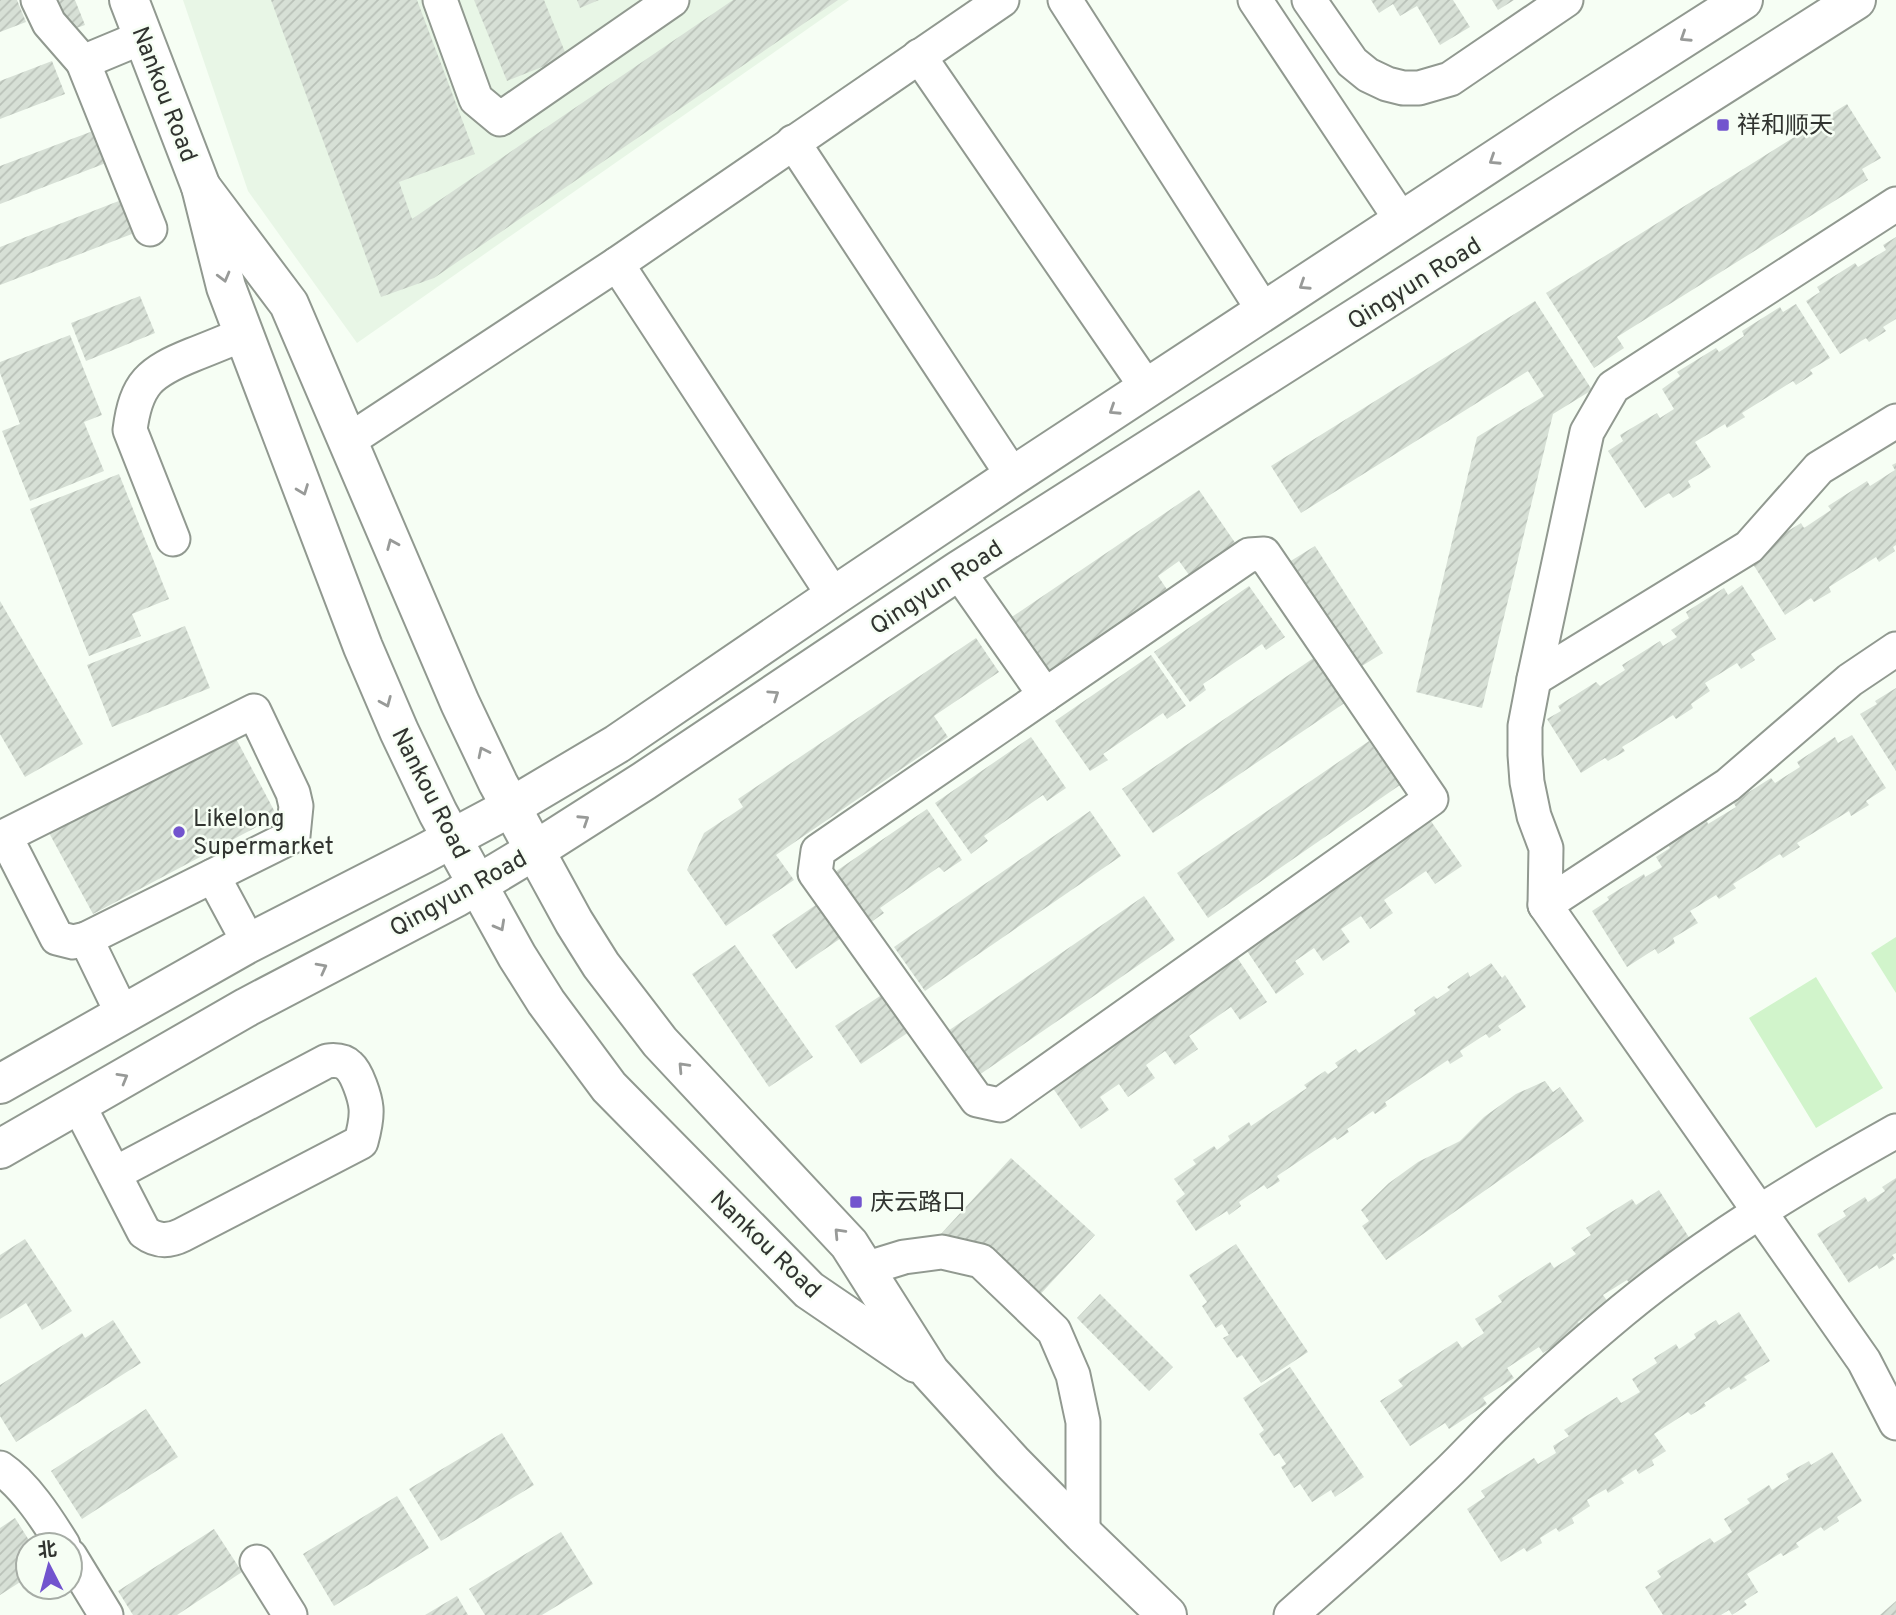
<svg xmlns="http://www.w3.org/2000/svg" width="1896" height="1615" viewBox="0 0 1896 1615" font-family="Overpass,'Noto Sans SC',sans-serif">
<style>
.built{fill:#e8f6e6}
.green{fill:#d1f4cb}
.building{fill:url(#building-hatch)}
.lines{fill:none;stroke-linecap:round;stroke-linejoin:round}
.minor-casing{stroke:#919990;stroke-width:37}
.major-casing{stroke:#919990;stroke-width:42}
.minor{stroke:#fff;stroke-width:33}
.major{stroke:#fff;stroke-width:38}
.oneway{stroke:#989a98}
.poi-dot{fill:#7254ce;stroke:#f6fef4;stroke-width:2.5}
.labels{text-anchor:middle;stroke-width:5;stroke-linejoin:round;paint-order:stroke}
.street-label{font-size:24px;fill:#313430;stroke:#f6fef4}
.poi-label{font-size:24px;fill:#313430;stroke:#f6fef4;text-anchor:start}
</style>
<defs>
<pattern id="building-hatch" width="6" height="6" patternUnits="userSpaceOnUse" patternTransform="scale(1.75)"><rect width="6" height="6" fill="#d7e0d6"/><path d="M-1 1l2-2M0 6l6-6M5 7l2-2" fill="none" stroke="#b9c1b8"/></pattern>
</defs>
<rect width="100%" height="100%" fill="#f6fef4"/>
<path class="built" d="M183,0h666l-492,343 -109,-152z"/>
<g class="green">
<path d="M1896,937v56l-25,-40z"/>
<path d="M1816,977l67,111 -67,40 -67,-110z"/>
</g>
<g class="building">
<path d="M0,0h17l9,22 -26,10z"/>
<path d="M53,0h22l10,25 -20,7z"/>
<path d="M271,0h146l58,154 -76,28 13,37 321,-219h105l-404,278 -53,19z"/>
<path d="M474,0h70l23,57 -60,24z"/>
<path d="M577,0h22l-19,8z"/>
<path d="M1371,0h82l17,27 -30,18 -23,-39 -17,10 -7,-12 -14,9z"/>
<path d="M1492,0h22l-16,10z"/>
<path d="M52,61l13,33 -65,25v-38z"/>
<path d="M1847,104l34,54 -19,11 6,11 -251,157 7,11 -30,20 -48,-75z"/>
<path d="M93,131l13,32 -106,41v-38z"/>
<path d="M124,199l13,33 -137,53v-38z"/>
<path d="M1896,237v82l-13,8 3,4 -17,11 -3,-4 -26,16 -34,-53 14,-9 -3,-5 38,-24 3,4 28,-17 -3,-5z"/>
<path d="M140,296l15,37 -69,28 -15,-38z"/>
<path d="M1535,301l57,89 -39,24 -71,294 -66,-16 61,-255 67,-41 -16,-25 -227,142 -30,-47z"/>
<path d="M1796,304l34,54 -20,12 3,4 -17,11 -3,-4 -51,32 3,4 -18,11 -2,-4 -30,18 16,25 -23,14 3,6 -18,11 -4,-5 -24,15 -37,-57 15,-10 -3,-6 37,-22 3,5 14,-9 -12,-20 18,-13 -3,-4 39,-24 3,4 25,-16 -2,-5 38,-24 3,5z"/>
<path d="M70,335l32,80 -18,7 20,49 -74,30 -28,-70 18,-7 -20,-51v-11z"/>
<path d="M1896,463v82l-3,2 2,4 -16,11 -3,-5 -47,30 2,5 -17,10 -3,-4 -26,17 -34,-54 11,-14 39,-24 3,5 27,-18 -3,-4 39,-25 3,5 25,-16 -3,-5z"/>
<path d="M119,474l50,125 -37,15 9,22 -52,20 -59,-147z"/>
<path d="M1199,490l39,57 -46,32 -13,-18 -21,15 12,18 -124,84 -40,-57z"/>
<path d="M1315,546l68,107 -26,16 -68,-107z"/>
<path d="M1742,585l34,54 -25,15 4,6 -14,9 -4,-6 -32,20 5,8 -19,13 2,4 -17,11 -3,-4 -51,32 3,4 -17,10 -3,-3 -24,15 -34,-54 14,-8 -3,-5 38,-24 4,4 25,-16 -3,-5 38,-24 3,5 14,-9 -6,-7 18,-12 -3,-6 38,-24 4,7z"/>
<path d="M1249,586l36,51 -19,13 -4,-6 -59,40 3,6 -16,12 -36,-50z"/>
<path d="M0,601l83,143 -58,33 -25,-43z"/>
<path d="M185,626l25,62 -98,39 -25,-62z"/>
<path d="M976,638l23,34 -65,44 14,21 -172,118 18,25 -68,46 -39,-56 17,-37 39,-26 -5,-8z"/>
<path d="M1151,655l35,51 -19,13 -4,-6 -60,41 5,6 -18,11 -35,-50z"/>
<path d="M1315,657l31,45 -193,131 -31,-44z"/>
<path d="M1896,688v83l-36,-57 17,-10 -2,-3z"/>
<path d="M233,733l44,83 -184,98 -45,-83z"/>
<path d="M1852,735l34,53 -20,13 3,4 -18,11 -2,-5 -52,32 3,4 -17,11 -3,-4 -47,30 3,4 -17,11 -3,-4 -26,16 8,12 -25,15 2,5 -17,11 -3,-5 -28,18 -35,-56 17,-11 -2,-3 37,-23 1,3 17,-10 -6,-10 14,-9 -3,-4 39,-25 2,5 28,-17 -3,-5 38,-24 4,5 25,-16 -3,-5 38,-25 3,6z"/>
<path d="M1031,737l35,51 -19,13 -4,-6 -59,41 4,5 -17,13 -36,-51z"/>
<path d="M1369,741l31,44 -192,133 -31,-45z"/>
<path d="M927,809l35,51 -18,12 -5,-5 -59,41 4,5 -17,12 -35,-51z"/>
<path d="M1090,811l31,45 -196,135 -31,-44z"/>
<path d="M1426,814l36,52 -27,18 -9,-13 -42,29 9,13 -23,16 -9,-13 -20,13 9,13 -27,19 -9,-13 -19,13 9,13 -28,20 -35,-52z"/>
<path d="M1144,896l31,44 -196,135 -31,-44z"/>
<path d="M823,900l24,34 -51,35 -24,-34z"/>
<path d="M735,945l78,112 -44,30 -77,-113z"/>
<path d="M1232,950l35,52 -27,18 -9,-13 -42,29 9,13 -23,16 -10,-14 -19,14 9,13 -27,19 -9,-13 -19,13 9,13 -28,19 -35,-51z"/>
<path d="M1491,963l11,15 3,-3 21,32 -28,19 3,4 -12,8 -3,-4 -26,17 3,5 -13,8 -2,-4 -63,42 2,4 -12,8 -2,-3 -26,18 2,3 -12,8 -2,-3 -58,39 3,5 -13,8 -3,-4 -25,17 2,4 -12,9 -2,-4 -31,20 -20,-30 9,-7 -11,-15 22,-15 -3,-4 21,-14 3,4 13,-10 -2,-4 21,-14 2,4 56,-38 -3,-3 21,-14 3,3 10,-7 -3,-4 21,-14 3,4 57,-39 -2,-4 20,-14 3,3 13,-9 -3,-3 21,-15 2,5z"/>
<path d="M886,992l26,38 -51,34 -26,-38z"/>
<path d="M1545,1081l8,11 7,-5 24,34 -198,139 -24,-34 7,-5 -8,-11 28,-27 29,-21 42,-21 24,-24 32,-23z"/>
<path d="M1011,1158l84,77 -71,77 -84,-77z"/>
<path d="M1896,1178v75l-4,2 3,4 -16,10 -2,-4 -28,18 -32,-49 29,-18 -3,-5 22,-14 3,5 17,-11 -3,-4z"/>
<path d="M1659,1190l31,49 -25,15 5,7 -38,25 -5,-6 -24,15 5,7 -30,20 3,6 -38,25 -4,-6 -32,21 7,10 -31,20 4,6 -38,25 -4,-6 -35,23 -30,-45 23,-15 -5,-6 59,-39 5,7 22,-15 -9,-14 27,-17 -4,-6 52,-34 4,6 22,-14 -5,-6 20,-13 -5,-7 46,-29 4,6z"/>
<path d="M25,1239l47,72 -30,19 -16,-27 -26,16v-64z"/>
<path d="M1236,1244l72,108 -47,31 -19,-28 -5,3 -14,-20 6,-3 -7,-11 -6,4 -14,-22 5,-4 -18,-27z"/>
<path d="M1100,1294l73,73 -24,24 -72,-73z"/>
<path d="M1739,1312l31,49 -26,16 3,3 -16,10 -2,-3 -25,16 2,3 -15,9 -3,-3 -34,22 12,17 -14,9 2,5 -15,9 -3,-5 -15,10 3,4 -16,10 -2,-4 -19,11 3,6 -18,12 2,5 -15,9 -3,-4 -16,10 2,5 -15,9 -3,-4 -23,14 -34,-53 18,-12 -4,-6 53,-33 4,6 18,-11 -3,-7 16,-10 -5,-6 53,-33 4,6 19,-11 -8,-13 25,-16 -3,-5 22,-14 3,5 17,-11 -2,-4 22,-14 3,5z"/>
<path d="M113,1320l28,43 -125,79 -16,-26v-31l82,-52 3,5z"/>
<path d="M1290,1367l74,110 -29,20 -4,-7 -19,12 -12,-18 -6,4 -13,-21 5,-3 -7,-11 -5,3 -15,-22 5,-4 -21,-32z"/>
<path d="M146,1409l32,48 -96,62 -31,-48z"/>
<path d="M502,1433l32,52 -93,56 -32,-52z"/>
<path d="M1832,1452l30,49 -25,16 2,4 -15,10 -3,-4 -25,16 3,4 -16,9 -2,-3 -34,21 11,18 -14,9 3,4 -15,10 -3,-5 -8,5h-58l-18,-28 16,-10 -4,-6 53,-33 4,5 18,-11 -8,-13 26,-16 -3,-4 22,-14 3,5 17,-11 -3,-5 23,-13 2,4z"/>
<path d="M397,1496l32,52 -95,58 -31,-52z"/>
<path d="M15,1518l17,27h-4v32l-28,18v-67z"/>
<path d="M214,1529l28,43 -65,43h-44l-15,-24z"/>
<path d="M561,1532l32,52 -51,31h-57l-16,-26z"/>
<path d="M457,1596l11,19h-43z"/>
<path d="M1896,1601v14h-16z"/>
</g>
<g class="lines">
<defs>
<g id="minor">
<path d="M38,0l11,23 34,39 60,-25"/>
<path d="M440,0l36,99 24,20 172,-119"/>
<path d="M1065,0l199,311"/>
<path d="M1255,0l147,221"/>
<path d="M1309,0l43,62 16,13 19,9 16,4h16l31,-9 116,-79"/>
<path d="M919,56l228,332"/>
<path d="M83,62l67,167"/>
<path d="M793,142l220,334"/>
<path d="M1896,204l-283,183 -26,45 -53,247 -9,47v29l2,27 7,34 12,32 -1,57 319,456 32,62"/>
<path d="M617,264l217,332"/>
<path d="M348,441l269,-177 385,-264"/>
<path d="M173,539l-43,-109c6,-47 20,-58 62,-75 18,-7 35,-14 52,-21"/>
<path d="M1264,554l167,245 -431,306 -23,-5 -162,-227 3,-22 431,-296z"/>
<path d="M958,571l87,124"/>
<path d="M1534,679l215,-132 70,-79 77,-47"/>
<path d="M254,711l39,82 3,13 -3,30 -207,103 -13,3 -16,-4 -52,-102z"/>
<path d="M213,876l36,67"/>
<path d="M1545,905l183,-120 122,-105 46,-31"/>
<path d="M86,939l36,74"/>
<path d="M78,1104l66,128c12,9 24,10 38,3l179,-93c3,-11 6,-23 5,-34 -1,-11 -9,-35 -17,-42 -6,-6 -14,-6 -22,-5l-213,113"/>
<path d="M865,1269l39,-12 38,-5 39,9 73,70 19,44 10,47v112"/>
<path d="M0,1468c25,17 47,51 63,77"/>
<path d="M70,1556l36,59"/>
<path d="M257,1562l33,53"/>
<path d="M1291,1615c50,-45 101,-88 149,-135 21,-19 40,-41 60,-60 39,-38 80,-74 122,-109 85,-70 179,-127 274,-180"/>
</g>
<g id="major">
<path d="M129,0l72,187 25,100 137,360 36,84 39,82 79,143 29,46 63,85 200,203 107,73"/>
<path d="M201,187l88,117 171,399 38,80 76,139 27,43 59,77 189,202 81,128 82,90 71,72 84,81"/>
<path d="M0,1084l249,-141 174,-89 88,-47 106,-63 217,-148 179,-120 553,-363 177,-113"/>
<path d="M0,1149l247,-142 208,-109 95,-57 94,-60 314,-210 898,-571"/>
</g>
</defs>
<use href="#minor" class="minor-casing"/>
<use href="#major" class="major-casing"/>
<use href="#minor" class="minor"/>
<use href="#major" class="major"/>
</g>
<defs><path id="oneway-chevron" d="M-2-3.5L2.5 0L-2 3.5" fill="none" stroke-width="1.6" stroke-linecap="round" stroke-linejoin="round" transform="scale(1.75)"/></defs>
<g class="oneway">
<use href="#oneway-chevron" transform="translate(1685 37) rotate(147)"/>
<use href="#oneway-chevron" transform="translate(1494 160) rotate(147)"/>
<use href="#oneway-chevron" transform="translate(224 277) rotate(75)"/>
<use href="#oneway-chevron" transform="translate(1304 285) rotate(147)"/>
<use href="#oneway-chevron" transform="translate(1114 410) rotate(147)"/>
<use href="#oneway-chevron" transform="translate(303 490) rotate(69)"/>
<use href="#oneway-chevron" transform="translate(392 544) rotate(-113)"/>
<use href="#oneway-chevron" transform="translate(774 695) rotate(-34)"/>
<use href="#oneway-chevron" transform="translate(386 702) rotate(67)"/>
<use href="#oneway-chevron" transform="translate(483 752) rotate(-116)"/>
<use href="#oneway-chevron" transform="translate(584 820) rotate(-33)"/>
<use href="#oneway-chevron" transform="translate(500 926) rotate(61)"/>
<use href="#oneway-chevron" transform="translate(322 968) rotate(-28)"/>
<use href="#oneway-chevron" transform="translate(683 1067) rotate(-133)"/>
<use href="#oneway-chevron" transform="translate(123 1078) rotate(-30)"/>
<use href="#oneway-chevron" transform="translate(839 1233) rotate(-133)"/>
</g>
<g class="poi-dot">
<rect x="1716" y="118" width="14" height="14" rx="3.5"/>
<circle cx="179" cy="832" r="7"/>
<rect x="849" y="1195" width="14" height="14" rx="3.5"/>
</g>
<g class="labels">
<g class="street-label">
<text transform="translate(165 94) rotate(69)" y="8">Nankou Road</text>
<text transform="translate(1414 283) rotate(-32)" y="8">Qingyun Road</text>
<text transform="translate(936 587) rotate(-33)" y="8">Qingyun Road</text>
<text transform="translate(431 793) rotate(63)" y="8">Nankou Road</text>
<text transform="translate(458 893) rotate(-29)" y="8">Qingyun Road</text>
<text transform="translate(766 1244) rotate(44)" y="8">Nankou Road</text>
</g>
<g class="poi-label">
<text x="1737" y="133">祥和顺天</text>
<text x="193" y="826">Likelong<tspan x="193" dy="28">Supermarket</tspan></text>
<text x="870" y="1210">庆云路口</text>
</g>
</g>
<g transform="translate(49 1566) rotate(354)"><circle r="33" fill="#f6fef4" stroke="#a7ada6" stroke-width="2"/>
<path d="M0-5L12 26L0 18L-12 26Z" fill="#7254ce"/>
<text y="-10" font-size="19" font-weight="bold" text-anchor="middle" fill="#313430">北</text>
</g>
</svg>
